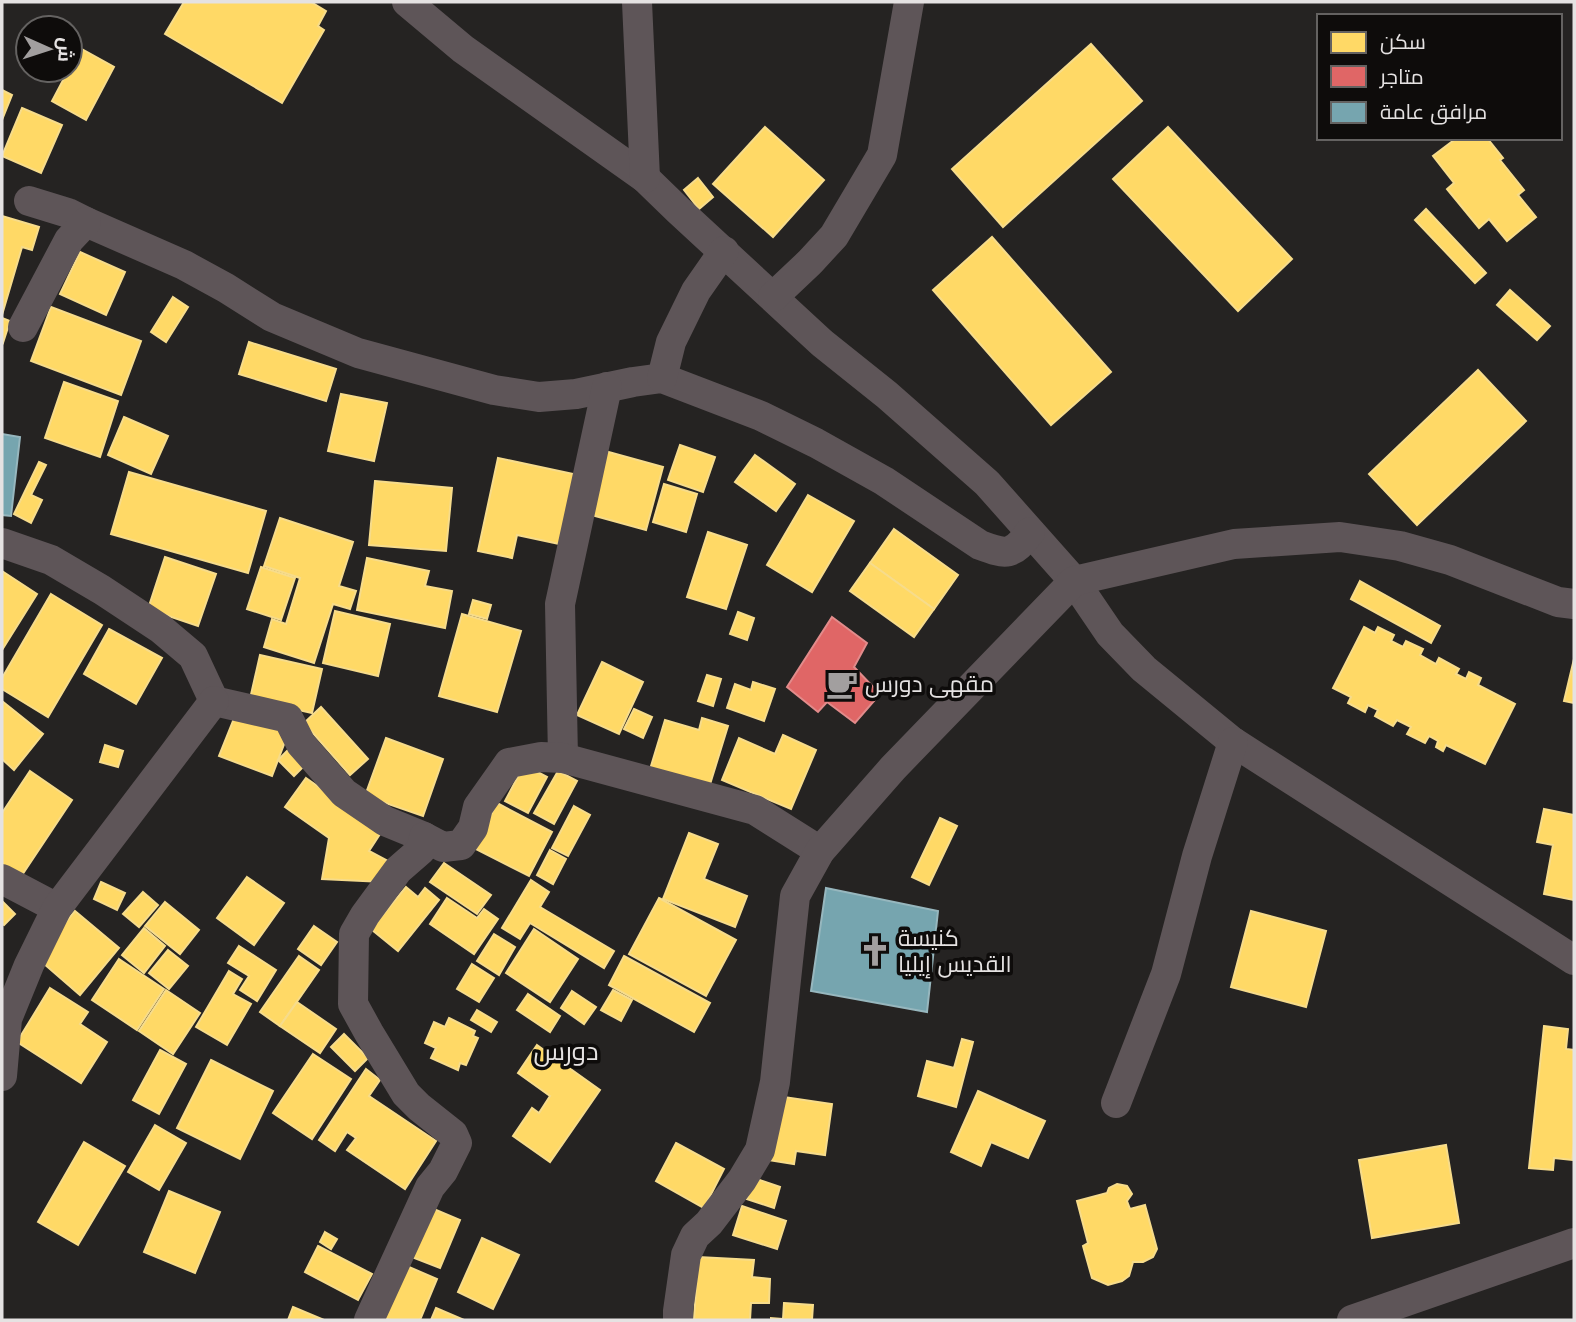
<svg xmlns="http://www.w3.org/2000/svg" width="1576" height="1322" viewBox="0 0 1576 1322" font-family="Inter,Cairo,sans-serif">
<style>
.homes{fill:#ffd966;stroke:#f7dc8b;stroke-width:2}
.shops{fill:#e06666;stroke:#e28b8b;stroke-width:2}
.public{fill:#76a5af;stroke:#97b7be;stroke-width:2}
.lines{fill:none;stroke-linecap:round;stroke-linejoin:round}
.minor{stroke:#5e5558;stroke-width:30}
.labels{text-anchor:middle;stroke-width:7;stroke-linejoin:round;paint-order:stroke}
.poi-label{font-size:23px;fill:#e5e2e2;stroke:#0e0c0b;text-anchor:start}
.quarter-label{font-size:26px;fill:#e5e2e2;stroke:#0e0c0b}
</style>
<rect width="100%" height="100%" fill="#252322"/>
<g class="homes">
<path d="M184,2h127l15,9 -8,15 6,4 -42,73 -117,-69z"/>
<path d="M1091,44l51,57 -139,126 -51,-58z"/>
<path d="M80,48l34,19 -28,53 -34,-19z"/>
<path d="M2,90l10,5 -10,25z"/>
<path d="M22,108l40,17 -21,48 -39,-17z"/>
<path d="M765,127l59,53 -51,57 -60,-53z"/>
<path d="M1168,127l124,132 -54,52 -125,-132z"/>
<path d="M1453,138h34l16,20 -3,2 24,30 -6,5 18,22 -29,24 -18,-22 -10,9 -32,-39 7,-6 -21,-27 21,-16z"/>
<path d="M698,178l15,19 -14,12 -15,-19z"/>
<path d="M1426,209l60,64 -11,10 -60,-63z"/>
<path d="M2,216l37,11 -7,23 -10,-3 -20,68z"/>
<path d="M992,237l119,135 -60,53 -118,-135z"/>
<path d="M80,252l45,20 -19,43 -46,-21z"/>
<path d="M1510,290l40,36 -13,14 -40,-35z"/>
<path d="M173,297l15,10 -22,35 -15,-10z"/>
<path d="M51,307l90,34 -20,54 -90,-34z"/>
<path d="M2,318l8,3 -7,22 -1,-1z"/>
<path d="M249,342l87,27 -10,32 -87,-27z"/>
<path d="M1478,370l48,51 -109,104 -48,-51z"/>
<path d="M64,382l54,19 -18,56 -55,-19z"/>
<path d="M341,394l46,9 -13,58 -46,-10z"/>
<path d="M124,417l44,19 -17,38 -43,-19z"/>
<path d="M680,445l35,12 -12,35 -35,-12z"/>
<path d="M605,451l58,16 -17,63 -58,-16z"/>
<path d="M755,455l40,29 -19,27 -41,-29z"/>
<path d="M498,458l80,17 -14,70 -47,-10 -5,23 -34,-7z"/>
<path d="M39,462l7,3 -15,30 11,5 -11,23 -17,-9z"/>
<path d="M129,472l137,39 -18,62 -137,-39z"/>
<path d="M375,481l77,7 -6,63 -77,-6z"/>
<path d="M664,484l33,10 -11,38 -33,-10z"/>
<path d="M808,495l46,26 -42,71 -45,-27z"/>
<path d="M280,518l73,24 -14,44 17,5 -6,18 -17,-5 -19,59 -50,-16 8,-28 14,5 14,-46 -36,-12z"/>
<path d="M894,529l64,46 -24,34 -64,-46z"/>
<path d="M708,532l39,13 -21,64 -39,-12z"/>
<path d="M165,557l51,17 -18,52 -50,-17z"/>
<path d="M367,558l62,13 -4,15 27,5 -7,37 -88,-18z"/>
<path d="M870,563l64,46 -20,28 -64,-46z"/>
<path d="M261,567l34,11 -14,42 -34,-11z"/>
<path d="M2,571l35,23 -35,56z"/>
<path d="M1360,581l80,45 -9,17 -80,-44z"/>
<path d="M51,594l51,31 -54,92 -46,-28v-11z"/>
<path d="M473,600l18,5 -4,14 -18,-5z"/>
<path d="M335,611l55,13 -12,52 -55,-13z"/>
<path d="M738,612l16,6 -7,22 -17,-6z"/>
<path d="M462,614l59,17 -24,81 -58,-16z"/>
<path d="M1364,627l11,6 3,-6 16,8 -3,6 12,6 3,-6 17,8 -3,6 16,9 3,-6 20,11 -3,5 10,5 3,-7 12,6 -3,7 37,19 -30,60 -39,-19 -3,6 -7,-4 2,-6 -9,-5 -4,7 -18,-9 4,-7 -14,-7 -4,6 -18,-10 3,-6 -10,-5 -3,7 -17,-9 3,-6 -18,-9z"/>
<path d="M109,629l53,29 -26,46 -52,-30z"/>
<path d="M260,655l62,14 -10,44 -62,-14z"/>
<path d="M1574,659v44l-10,-2z"/>
<path d="M602,662l41,20 -24,52 -42,-19z"/>
<path d="M707,675l14,4 -8,27 -15,-5z"/>
<path d="M753,682l22,7 -11,32 -37,-13 8,-24 16,6z"/>
<path d="M2,701l41,33 -29,36 -12,-11z"/>
<path d="M321,707l47,52 -18,16 -46,-52z"/>
<path d="M634,709l18,8 -9,21 -19,-9z"/>
<path d="M237,711l52,20 -17,45 -53,-20z"/>
<path d="M702,718l26,8 -21,68 -59,-18 17,-56 34,10z"/>
<path d="M783,735l33,15 -25,59 -69,-29 17,-42 36,16z"/>
<path d="M386,738l57,21 -20,57 -58,-20z"/>
<path d="M105,745l18,6 -5,16 -18,-5z"/>
<path d="M290,748l16,16 -12,12 -16,-16z"/>
<path d="M524,765l23,12 -19,36 -23,-12z"/>
<path d="M30,771l42,29 -52,78 -18,-12v-53z"/>
<path d="M558,771l19,10 -23,43 -20,-11z"/>
<path d="M306,778l76,53 -13,20 19,10 -5,21 -61,-3 7,-41 -44,-31z"/>
<path d="M497,803l55,29 -23,44 -55,-28z"/>
<path d="M574,806l16,9 -22,41 -16,-8z"/>
<path d="M1544,809l30,6v85l-30,-6 9,-49 -16,-3z"/>
<path d="M940,818l17,8 -28,59 -17,-8z"/>
<path d="M689,833l29,11 -14,35 43,17 -12,31 -72,-28z"/>
<path d="M550,850l16,9 -13,25 -16,-9z"/>
<path d="M444,863l47,32 -14,19 -47,-32z"/>
<path d="M247,877l37,26 -30,42 -37,-27z"/>
<path d="M531,880l18,12 -9,15 74,44 -10,17 -74,-45 -10,16 -18,-11z"/>
<path d="M101,882l24,11 -8,17 -23,-11z"/>
<path d="M406,887l12,10 7,-9 14,12 -41,51 -27,-22z"/>
<path d="M143,892l15,13 -19,22 -16,-13z"/>
<path d="M447,898l30,20 7,-9 14,10 -24,35 -44,-30z"/>
<path d="M659,898l77,42 -30,56 -77,-42z"/>
<path d="M2,901l13,13 -11,11 -2,-1z"/>
<path d="M165,902l34,28 -19,24 -35,-28z"/>
<path d="M75,911l44,37 -39,47 -44,-38z"/>
<path d="M1251,911l75,20 -20,76 -75,-20z"/>
<path d="M314,926l23,16 -16,23 -23,-16z"/>
<path d="M144,928l21,18 -21,27 -22,-18z"/>
<path d="M534,929l44,30 -28,43 -44,-29z"/>
<path d="M494,934l21,13 -16,28 -22,-14z"/>
<path d="M239,946l37,24 -19,31 -17,-11 9,-14 -21,-13z"/>
<path d="M168,950l20,16 -19,23 -20,-16z"/>
<path d="M299,956l20,14 -39,56 -20,-14z"/>
<path d="M624,956l86,47 -16,29 -85,-47z"/>
<path d="M119,959l45,30 -27,41 -45,-30z"/>
<path d="M472,964l22,14 -15,24 -22,-13z"/>
<path d="M229,971l13,8 -9,15 18,10 -24,41 -31,-18z"/>
<path d="M50,988l38,24 -8,12 27,18 -26,41 -64,-41z"/>
<path d="M166,990l34,23 -27,41 -34,-23z"/>
<path d="M613,990l19,10 -11,21 -20,-11z"/>
<path d="M572,991l24,16 -12,17 -23,-16z"/>
<path d="M528,994l32,22 -10,16 -33,-22z"/>
<path d="M297,1002l39,27 -16,24 -40,-27z"/>
<path d="M477,1010l20,12 -6,10 -20,-12z"/>
<path d="M449,1018l26,13 -2,5 5,2 -12,27 -6,-2 -2,7 -27,-12 5,-10 -11,-5 9,-21 11,5z"/>
<path d="M1544,1026l24,3 -2,20 8,1v93l-2,17 -18,-2 -1,12 -24,-2z"/>
<path d="M344,1034l24,24 -13,13 -24,-24z"/>
<path d="M962,1039l11,3 -17,65 -38,-11 9,-35 27,7z"/>
<path d="M537,1045l63,45 -50,72 -37,-26 19,-28 7,5 11,-17 -32,-23z"/>
<path d="M160,1050l26,14 -27,50 -26,-14z"/>
<path d="M313,1054l38,25 -39,60 -39,-26z"/>
<path d="M211,1060l62,31 -33,68 -63,-31z"/>
<path d="M366,1069l14,11 -11,16 67,45 -31,48 -58,-39 9,-12 -9,-6 -12,19 -16,-11z"/>
<path d="M978,1091l67,30 -17,37 -37,-16 -10,24 -30,-14z"/>
<path d="M777,1096l55,8 -7,51 -29,-4 -2,13 -26,-4z"/>
<path d="M155,1125l31,18 -27,47 -31,-18z"/>
<path d="M84,1142l41,24 -47,79 -40,-23z"/>
<path d="M676,1143l48,26 -20,39 -48,-27z"/>
<path d="M1446,1145l13,78 -87,15 -13,-78z"/>
<path d="M754,1178l26,9 -6,21 -27,-9z"/>
<path d="M1117,1184l10,2 5,8 -5,7 3,8 15,-4 12,44 -4,8 -10,5h-10l-4,14 -7,5 -14,4 -16,-7 -9,-32 5,-3 -11,-42 30,-8 2,-5z"/>
<path d="M169,1191l51,21 -25,61 -51,-21z"/>
<path d="M742,1206l44,15 -9,28 -44,-14z"/>
<path d="M429,1207l31,13 -20,48 -31,-12z"/>
<path d="M325,1232l12,7 -6,10 -11,-7z"/>
<path d="M482,1238l37,17 -26,54 -35,-17z"/>
<path d="M318,1246l54,28 -14,26 -53,-28z"/>
<path d="M698,1257l56,3 -2,17 18,2 -1,24h-18l-1,17h-56z"/>
<path d="M402,1264l35,15 -17,41h-29l-10,-3z"/>
<path d="M784,1303l29,2 -1,15h-41v-2l12,1z"/>
<path d="M293,1307l31,13h-36z"/>
<path d="M436,1308l28,12h-33z"/>
</g>
<path class="shops" d="M832,617l35,26 -13,24 26,27 -25,29 -28,-21 -9,10 -31,-25z"/>
<g class="public">
<path d="M2,434l18,3 -9,79 -9,-1z"/>
<path d="M826,888l112,23 -11,101 -116,-21z"/>
</g>
<g class="lines">
<g class="minor">
<path d="M407,2l56,47 182,129 33,32 144,133 65,52 100,88 87,98 36,53 34,35 89,73 341,218"/>
<path d="M637,2l8,176"/>
<path d="M29,201l39,12 18,9 98,43 42,23 46,29 86,36 136,37 45,7 37,-3 57,-12 29,-4 99,38 55,27 68,38 96,64c27,10 32,11 50,-13"/>
<path d="M773,297l37,-35 24,-26 48,-81 27,-153"/>
<path d="M23,327l46,-87 17,-18"/>
<path d="M662,378l9,-36 25,-51 28,-40"/>
<path d="M2,543l49,17 51,30 59,39 32,27 21,45"/>
<path d="M214,701l74,17 13,26 43,49 41,28 39,16"/>
<path d="M563,758l-3,-154 47,-217"/>
<path d="M2,879l55,29"/>
<path d="M2,1076l5,-57 22,-54 28,-57 157,-207"/>
<path d="M1116,1103l50,-129 31,-118 36,-114"/>
<path d="M369,1320l61,-133 13,-16 14,-28 -4,-9 -34,-27 -13,-13 -37,-61 -16,-29 1,-70 11,-19 33,-45 23,-20 3,-13 19,10 18,-2 12,-17 5,-21 31,-44 32,-6 22,1 192,52 65,41"/>
<path d="M678,1320v-9l8,-56 9,-19 14,-13 33,-43 18,-30 15,-68 20,-186 25,-45 73,-83 181,-187 160,-37 106,-7 60,9 50,14 108,42 16,2"/>
<path d="M1352,1320l222,-77"/>
</g>
</g>
<defs>
<symbol id="cafe-bare" viewBox="-9 -9 18 18"><path d="M-5.5-4.5H6V0H3Q3 3.5 0 3.5H-2.5Q-5.5 3.5-5.5 0ZM3-3.2v2h1.7v-2ZM-6 4.5H4V6H-6Z" fill="#a29f9f" stroke="#0e0c0b" stroke-width="2.5" paint-order="stroke"/></symbol>
<symbol id="church-bare" viewBox="-9 -9 18 18"><path d="M-1.2-6h2.4v3.5h3.3v2.4h-3.3V6h-2.4V-.1h-3.3v-2.4h3.3Z" fill="#a29f9f" stroke="#0e0c0b" stroke-width="2.5" paint-order="stroke"/></symbol>
</defs>
<g fill-rule="evenodd">
<use href="#cafe-bare" x="820" y="662" width="44" height="44"/>
<use href="#church-bare" x="853" y="929" width="44" height="44"/>
</g>
<g class="labels">
<g class="poi-label">
<text x="865" y="692">مقهى دورس</text>
<text x="898" y="946">كنيسة<tspan x="898" dy="26">القديس إيليا</tspan></text>
</g>
<g class="quarter-label">
<text x="566" y="1060">دورس</text>
</g>
</g>
<rect width="1576" height="1322" fill="none" stroke="#e5e2e2" stroke-width="7"/>
<rect x="1317" y="14" width="245" height="126" fill="#0e0c0b" stroke="#646261" stroke-width="2"/>
<rect x="1331" y="32" width="35" height="21" fill="#ffd966" stroke="#646261" stroke-width="2"/>
<text x="1380" y="49" font-size="21" fill="#e5e2e2">سكن</text>
<rect x="1331" y="66" width="35" height="21" fill="#e06666" stroke="#646261" stroke-width="2"/>
<text x="1380" y="84" font-size="21" fill="#e5e2e2">متاجر</text>
<rect x="1331" y="102" width="35" height="21" fill="#76a5af" stroke="#646261" stroke-width="2"/>
<text x="1380" y="119" font-size="21" fill="#e5e2e2">مرافق عامة</text>
<g transform="translate(49 49) rotate(93)"><circle r="33" fill="#0e0c0b" stroke="#646261" stroke-width="2"/>
<path d="M0-5L12 26L0 18L-12 26Z" fill="#a29f9f"/>
<text y="-10" font-size="19" font-weight="bold" text-anchor="middle" fill="#e5e2e2">ش</text>
</g>
</svg>
